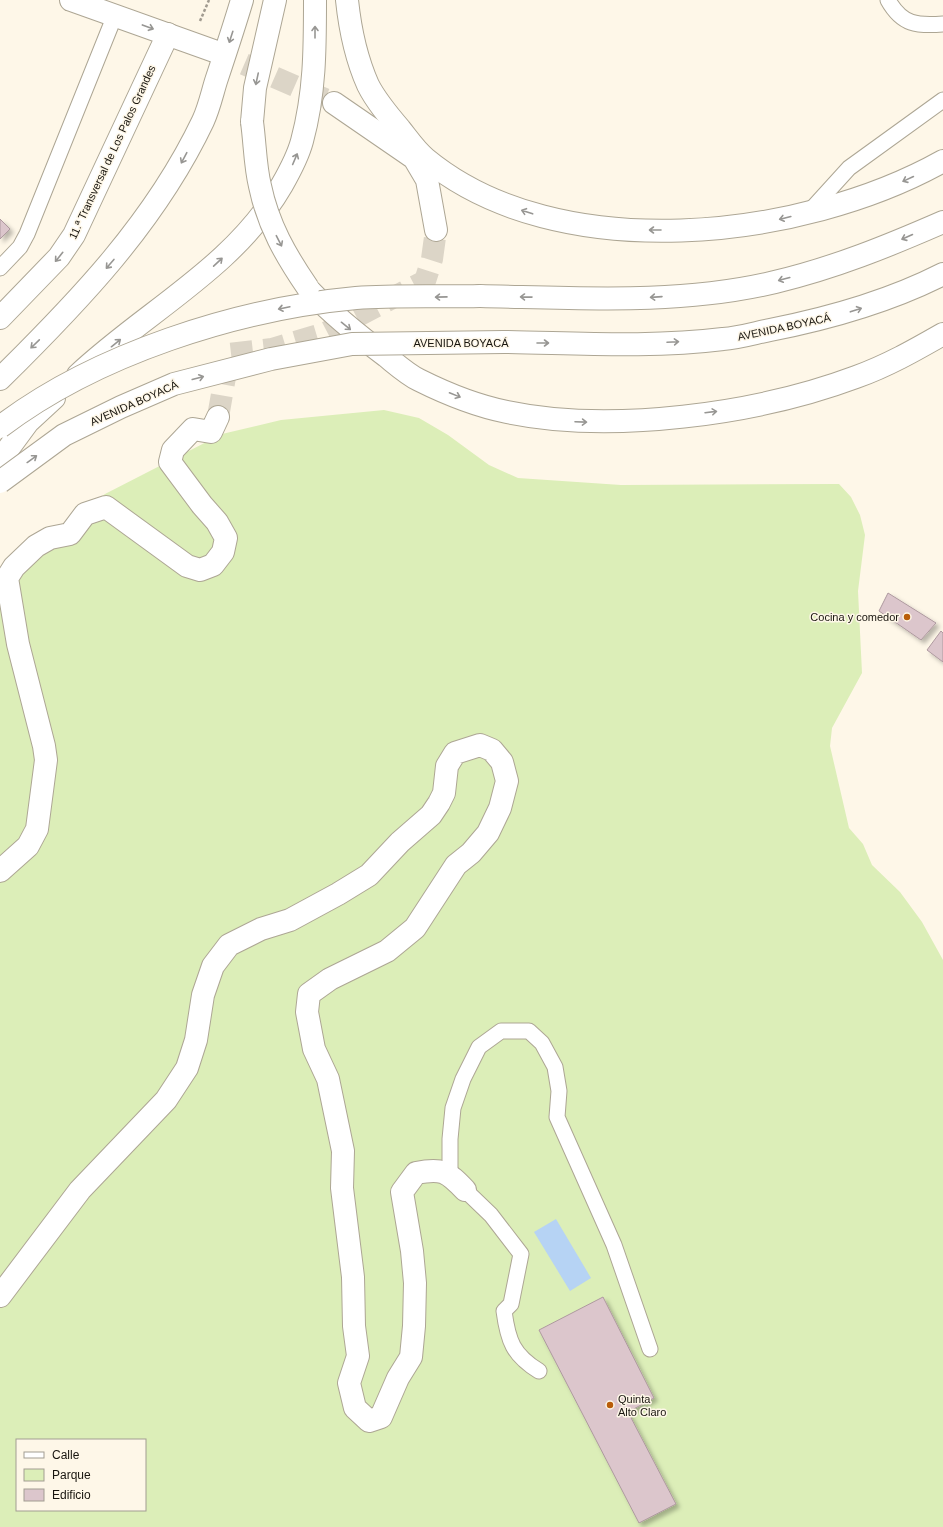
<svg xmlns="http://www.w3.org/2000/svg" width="943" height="1527" viewBox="0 0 943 1527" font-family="Helvetica,sans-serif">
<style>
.green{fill:#dceeb8;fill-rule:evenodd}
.water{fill:#b6d3f4}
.building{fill:#dcc6cc;stroke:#ae999f;filter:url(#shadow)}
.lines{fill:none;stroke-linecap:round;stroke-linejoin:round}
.minor-tunnel{stroke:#dcd5c7;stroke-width:22;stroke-dasharray:22 11;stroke-linecap:butt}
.service-casing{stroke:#ada694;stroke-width:17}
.minor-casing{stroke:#ada694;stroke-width:24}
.motorway-casing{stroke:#ada694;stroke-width:24}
.path{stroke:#a19b90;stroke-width:2.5;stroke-dasharray:3 2;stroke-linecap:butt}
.service{stroke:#fff;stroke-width:15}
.minor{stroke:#fff;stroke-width:22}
.motorway{stroke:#fff;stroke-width:22}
.motorway-bridge-casing{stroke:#ada694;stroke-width:24;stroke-linecap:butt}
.motorway-bridge{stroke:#fff;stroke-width:22}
.oneway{stroke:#979693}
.poi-dot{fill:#b95d09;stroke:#fef7e8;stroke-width:1.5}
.labels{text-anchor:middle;stroke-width:3;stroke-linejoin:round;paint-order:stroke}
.street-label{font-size:11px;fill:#18150f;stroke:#fef7e8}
.poi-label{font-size:11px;fill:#18150f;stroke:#fef7e8;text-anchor:end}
</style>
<defs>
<filter id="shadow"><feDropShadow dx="3.5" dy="3.5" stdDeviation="2" flood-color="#0004"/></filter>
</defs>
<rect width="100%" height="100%" fill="#fef7e8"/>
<path class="green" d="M384,410l35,8 29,17 41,30 29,13 103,7 218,-1 12,13 9,18 5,20 -7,56 4,82 -30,55 -2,18 19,82 14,16 9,21 28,27 22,30 21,38v567h-943v-942l41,-45 64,-46 117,-60 59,-14zM17,1440h128v70h-128z"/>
<path class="water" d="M556,1219l35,59 -21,13 -36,-59z"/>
<g class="building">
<path d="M0,219l10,10 -10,10z"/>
<path d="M888,593l48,30 -15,17 -42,-29z"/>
<path d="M941,631l2,2v29l-16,-12z"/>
<path d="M603,1297l51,101 -26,14 48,92 -37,19 -100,-193z"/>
</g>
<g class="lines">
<g class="minor-tunnel">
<path d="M214,51l120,52"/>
<path d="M218,417l11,-63 43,-5 53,-16 100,-52 7,-22 4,-29"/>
</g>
<defs>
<g id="service">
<path d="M888,0c14,25 29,26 55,24"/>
<path d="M809,212l40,-44 94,-68"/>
<path d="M0,268l20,-21 7,-13 88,-219"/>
<path d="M450,1174v-35l3,-31 10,-29 16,-32 22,-16h28l13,12 13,24 4,24 -2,26 57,128 36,104"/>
<path d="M465,1190l26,25 30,39 -10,50 -7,7c4,30 9,44 35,60"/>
</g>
<g id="minor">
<path d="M71,0l143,51"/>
<path d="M334,103l80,55 13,22 9,50"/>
<path d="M0,318l59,-61 15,-22 94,-201"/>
<path d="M0,871l28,-25 9,-17 9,-69 -2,-14 -26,-102 -11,-66 7,-11 22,-21 14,-8 20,-4 15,-20 21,-7 81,59 13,4 13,-5 10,-13 3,-14 -9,-16 -15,-17 -32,-43 3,-12 20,-21 18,3 7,-15"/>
<path d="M0,1296l80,-106 86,-90 21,-32 9,-28 7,-45 10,-29 16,-21 32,-16 29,-9 48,-26 31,-19 31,-33 31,-27 8,-12 5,-10 3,-27 8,-13 25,-8 12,5 10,12 5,19 -7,27 -12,25 -17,20 -15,12 -41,63 -28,23 -57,28 -21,15 -2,18 7,37 14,30 15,72 -1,37 11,89 1,49 4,30 -9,27 6,25 14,13 12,-4 17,-39 13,-21 3,-31 1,-43 -3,-32 -10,-59 14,-19c26,-5 31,-2 49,17"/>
</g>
<g id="motorway">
<path d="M347,0c3,29 9,58 21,85 8,16 20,30 32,44 8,10 16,22 26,30 132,109 376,81 517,2"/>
<path d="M252,122l3,-34 20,-88"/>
<path d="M310,291c24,25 49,45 76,65 10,8 21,18 33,24 28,14 58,26 88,32 104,22 250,2 349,-35 31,-11 59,-27 87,-43"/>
<path d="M480,296c98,2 199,9 295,-14 59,-14 113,-36 168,-60"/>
<path d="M504,342c72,1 147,6 219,-3 16,-1 32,-6 47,-9 61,-12 118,-28 173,-56"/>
<path d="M78,375c68,-64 156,-107 204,-190 8,-14 16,-29 20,-44 13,-48 13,-92 13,-141"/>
<path d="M0,379c79,-78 155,-157 203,-258 6,-13 9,-27 13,-40 9,-27 18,-54 26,-81"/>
<path d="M0,460l28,-38 26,-24"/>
</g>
</defs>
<use href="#service" class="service-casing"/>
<use href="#minor" class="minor-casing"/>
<use href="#motorway" class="motorway-casing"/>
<path class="path" d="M200,21l9,-21"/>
<use href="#service" class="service"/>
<use href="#minor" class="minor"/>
<use href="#motorway" class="motorway"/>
<defs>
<g id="motorway-bridge">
<path d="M252,122c3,21 3,44 8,64 8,39 26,70 48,102"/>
<path d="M0,427c96,-73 237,-118 356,-129 41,-3 83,-1 124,-2"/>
<path d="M0,482l64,-47 57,-28 53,-23 97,-25 81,-15 152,-2"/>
</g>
</defs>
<use href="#motorway-bridge" class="motorway-bridge-casing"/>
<use href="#motorway-bridge" class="motorway-bridge"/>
</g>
<defs><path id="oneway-shaft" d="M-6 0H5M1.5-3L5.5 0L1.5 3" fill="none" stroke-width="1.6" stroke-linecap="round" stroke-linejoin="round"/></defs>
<g class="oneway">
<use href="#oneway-shaft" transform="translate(148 27) rotate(20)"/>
<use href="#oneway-shaft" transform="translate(315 32) rotate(-90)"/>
<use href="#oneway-shaft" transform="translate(231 37) rotate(108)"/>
<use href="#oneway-shaft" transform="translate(257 79) rotate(102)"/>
<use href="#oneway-shaft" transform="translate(184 158) rotate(118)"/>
<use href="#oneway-shaft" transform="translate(295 159) rotate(-67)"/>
<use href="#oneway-shaft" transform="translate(908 179) rotate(155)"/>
<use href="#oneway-shaft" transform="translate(527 212) rotate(-162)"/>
<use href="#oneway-shaft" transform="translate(785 218) rotate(166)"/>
<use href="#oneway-shaft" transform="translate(655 230) rotate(-180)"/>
<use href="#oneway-shaft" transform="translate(907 237) rotate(156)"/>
<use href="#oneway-shaft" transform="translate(279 241) rotate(63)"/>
<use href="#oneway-shaft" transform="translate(59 257) rotate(129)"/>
<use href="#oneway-shaft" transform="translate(218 262) rotate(-43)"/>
<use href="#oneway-shaft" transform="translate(110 264) rotate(131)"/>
<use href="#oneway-shaft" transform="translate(784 279) rotate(165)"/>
<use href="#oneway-shaft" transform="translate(441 297) rotate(179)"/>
<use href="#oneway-shaft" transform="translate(526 297) rotate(-179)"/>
<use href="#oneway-shaft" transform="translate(656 297) rotate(176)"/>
<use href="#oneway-shaft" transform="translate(284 308) rotate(168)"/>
<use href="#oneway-shaft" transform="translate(856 310) rotate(-18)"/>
<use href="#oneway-shaft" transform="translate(346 326) rotate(39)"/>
<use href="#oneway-shaft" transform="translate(673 342) rotate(-3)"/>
<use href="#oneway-shaft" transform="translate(116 343) rotate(-39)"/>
<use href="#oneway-shaft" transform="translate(543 343)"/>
<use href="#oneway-shaft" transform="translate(35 344) rotate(136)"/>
<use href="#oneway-shaft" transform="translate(198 378) rotate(-15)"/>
<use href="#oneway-shaft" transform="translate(455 395) rotate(22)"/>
<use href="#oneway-shaft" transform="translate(711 412) rotate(-7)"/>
<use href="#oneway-shaft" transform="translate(581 422) rotate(2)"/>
<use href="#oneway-shaft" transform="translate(32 459) rotate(-36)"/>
</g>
<g class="poi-dot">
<circle cx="907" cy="617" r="4"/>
<circle cx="610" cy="1405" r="4"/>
</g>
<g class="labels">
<g class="street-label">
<text transform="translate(112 152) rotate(-65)" y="4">11.ª Transversal de Los Palos Grandes</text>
<text transform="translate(784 327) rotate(-12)" y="4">AVENIDA BOYACÁ</text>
<text x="461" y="347">AVENIDA BOYACÁ</text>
<text transform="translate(134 403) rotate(-24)" y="4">AVENIDA BOYACÁ</text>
</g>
<g class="poi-label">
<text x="899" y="621">Cocina y comedor</text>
<text x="618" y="1403" text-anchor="start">Quinta<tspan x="618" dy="13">Alto Claro</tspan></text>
</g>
</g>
<rect x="16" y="1439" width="130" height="72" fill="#fef7e8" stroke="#a29d91"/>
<rect x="24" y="1452" width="20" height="6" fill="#ffffff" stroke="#a29d91"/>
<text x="52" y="1459" font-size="12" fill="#18150f">Calle</text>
<rect x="24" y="1469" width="20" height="12" fill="#dceeb8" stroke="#a29d91"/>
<text x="52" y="1479" font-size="12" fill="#18150f">Parque</text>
<rect x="24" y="1489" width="20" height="12" fill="#dcc6cc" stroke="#a29d91"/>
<text x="52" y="1499" font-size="12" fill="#18150f">Edificio</text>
</svg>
